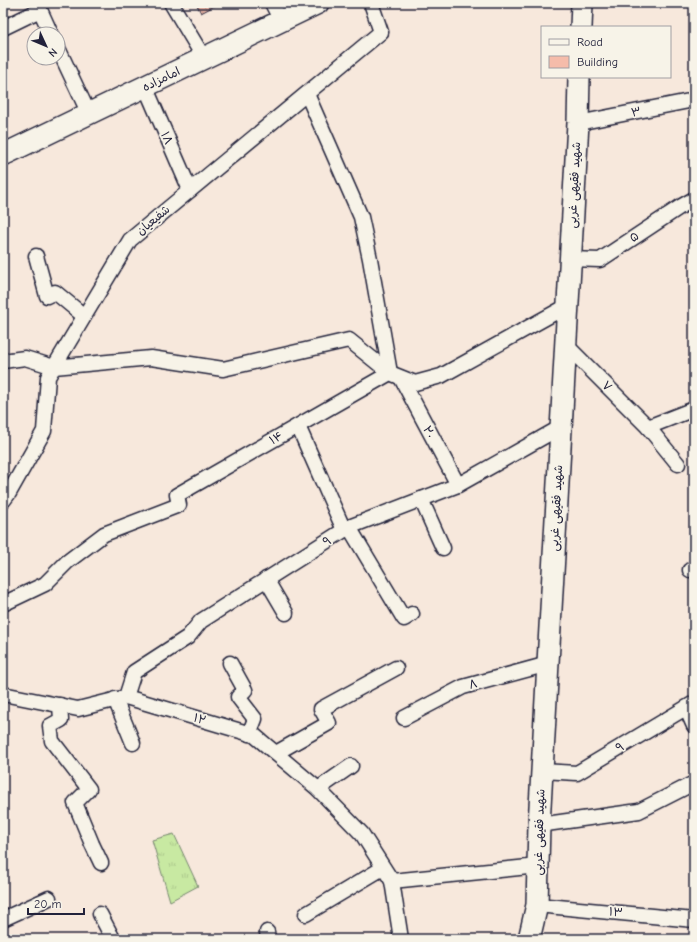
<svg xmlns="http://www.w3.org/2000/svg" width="697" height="942" viewBox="0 0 697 942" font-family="'Comic Neue','Playpen Sans Arabic',sans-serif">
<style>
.grass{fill:url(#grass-tufts);stroke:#75866e}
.building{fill:url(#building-back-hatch);stroke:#22223b}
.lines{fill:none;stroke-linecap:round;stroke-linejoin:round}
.street-casing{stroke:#22223b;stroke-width:17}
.secondary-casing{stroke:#22223b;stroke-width:24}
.street{stroke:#f7f3e8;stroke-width:14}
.secondary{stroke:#f7f3e8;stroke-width:21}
.labels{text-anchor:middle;stroke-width:3.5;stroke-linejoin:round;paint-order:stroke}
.street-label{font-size:12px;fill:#22223b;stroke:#f7f3e8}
</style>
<defs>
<pattern id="grass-tufts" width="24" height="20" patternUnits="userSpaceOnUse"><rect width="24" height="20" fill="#c8e9a2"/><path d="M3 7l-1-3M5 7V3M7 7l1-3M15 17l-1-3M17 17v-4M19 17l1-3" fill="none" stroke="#acc88c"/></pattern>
<pattern id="building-back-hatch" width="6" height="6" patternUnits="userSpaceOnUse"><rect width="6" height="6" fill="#f5bcaa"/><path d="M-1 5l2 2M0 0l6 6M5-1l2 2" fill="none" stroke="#d2a193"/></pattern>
</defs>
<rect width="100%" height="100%" fill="#f7e8dc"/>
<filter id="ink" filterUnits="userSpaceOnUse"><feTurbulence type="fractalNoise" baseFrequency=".025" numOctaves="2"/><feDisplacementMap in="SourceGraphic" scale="8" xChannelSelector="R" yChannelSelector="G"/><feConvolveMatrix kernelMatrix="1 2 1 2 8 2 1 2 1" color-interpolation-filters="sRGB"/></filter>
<g filter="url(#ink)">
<path class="grass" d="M174,834l24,52 -28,15 -18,-61z"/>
<path class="building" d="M196,3h24l-19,10z"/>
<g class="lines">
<defs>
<g id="street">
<path d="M37,3l14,31"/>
<path d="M171,3l33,55"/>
<path d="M272,3l9,18"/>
<path d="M3,28l37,-18"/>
<path d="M58,48l31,66"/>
<path d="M145,86l45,104"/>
<path d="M307,94l54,123 9,42 20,114"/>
<path d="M578,123l116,-23"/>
<path d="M36,256l11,40 8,-4 29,24"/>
<path d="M570,259l30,1 80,-53 14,-8"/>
<path d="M566,345l82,82 46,-18"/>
<path d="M3,361l22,-3 29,9 97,-9 72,11 126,-29 41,33"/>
<path d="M401,378l57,107"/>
<path d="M298,426l46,104"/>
<path d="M648,427l30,37"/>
<path d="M421,499l22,49"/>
<path d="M3,501l6,-8 35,-62 4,-54 82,-137 251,-208 -10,-29"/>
<path d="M349,527l55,92 8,-5"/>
<path d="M690,570l4,-2"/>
<path d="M266,579l20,34"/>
<path d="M3,604l42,-20 22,-22 37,-28 75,-29 -2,-10 213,-122 25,10 26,-7 126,-70"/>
<path d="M230,663l15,27 -7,7 17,22 -6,15"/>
<path d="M3,694l75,15 48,-12 128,38 64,54 44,45 30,47 146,-15"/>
<path d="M126,697l8,-25 54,-35 13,-16 148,-94 109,-42 103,-58"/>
<path d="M115,699l18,44"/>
<path d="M60,705l1,15 -11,6 2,15 37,48 -14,14 17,41 9,19"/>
<path d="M686,708l8,18"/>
<path d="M404,718l59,-31 85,-23"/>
<path d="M276,753l53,-30 -8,-14 75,-41"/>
<path d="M542,771l35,2 117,-70"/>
<path d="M318,789l33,-23"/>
<path d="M539,825l100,-14 55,-28"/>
<path d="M392,881l9,58"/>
<path d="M537,905l157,15"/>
<path d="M100,914l13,25"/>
<path d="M306,914l77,-46"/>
<path d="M3,919l46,-21"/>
<path d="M267,932l1,7"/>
</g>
<g id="secondary">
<path d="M581,27l1,-24"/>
<path d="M3,155l315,-152"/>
<path d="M529,939l8,-34 2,-80 39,-702 1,-46"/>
</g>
</defs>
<use href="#street" class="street-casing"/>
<use href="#secondary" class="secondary-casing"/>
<use href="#street" class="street"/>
<use href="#secondary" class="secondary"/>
</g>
</g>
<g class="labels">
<g class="street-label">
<text transform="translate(161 79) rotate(-26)" y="4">امامزاده</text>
<text transform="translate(636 112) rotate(-11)" y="4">۳</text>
<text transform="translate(167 138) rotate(67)" y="4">۱۸</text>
<text transform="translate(574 185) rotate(-87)" y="4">شهید فقیهی غربی</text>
<text transform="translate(153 220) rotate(-40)" y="4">شفیعیان</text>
<text transform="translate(634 237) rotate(-33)" y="4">۵</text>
<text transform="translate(607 386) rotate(45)" y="4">۷</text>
<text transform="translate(429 432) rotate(62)" y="4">۲۰</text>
<text transform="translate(276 438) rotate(-30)" y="4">۱۴</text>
<text transform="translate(556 508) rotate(-87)" y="4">شهید فقیهی غربی</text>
<text transform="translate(327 541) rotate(-32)" y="4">۹</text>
<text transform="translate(473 684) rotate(-15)" y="4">۸</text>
<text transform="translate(200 719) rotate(17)" y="4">۱۲</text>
<text transform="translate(620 747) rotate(-31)" y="4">۹</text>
<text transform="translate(539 832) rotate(-88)" y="4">شهید فقیهی غربی</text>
<text transform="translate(616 912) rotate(6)" y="4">۱۳</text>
</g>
</g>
<rect width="697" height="942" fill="none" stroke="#f7f3e8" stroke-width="16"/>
<rect x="8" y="8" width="681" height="926" fill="none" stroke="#22223b" stroke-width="1.5" filter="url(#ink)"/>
<rect x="541" y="26" width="130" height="52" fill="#f7f3e8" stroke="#a29fa3"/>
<rect x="549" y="39" width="20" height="6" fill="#f7f3e8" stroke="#a29fa3"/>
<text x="577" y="46" font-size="12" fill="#22223b">Road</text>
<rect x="549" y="56" width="20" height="12" fill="#f5bcaa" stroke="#a29fa3"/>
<text x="577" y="66" font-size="12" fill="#22223b">Building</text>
<g transform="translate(46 46) rotate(134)"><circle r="19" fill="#f7f3e8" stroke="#a29fa3"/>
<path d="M0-3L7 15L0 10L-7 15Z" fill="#22223b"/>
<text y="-6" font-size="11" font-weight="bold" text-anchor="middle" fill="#22223b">N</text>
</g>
<path d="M28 908v6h56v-6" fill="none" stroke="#22223b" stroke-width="2"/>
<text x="34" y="908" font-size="12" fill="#22223b" stroke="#f7f3e8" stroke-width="3" paint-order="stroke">20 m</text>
</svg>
